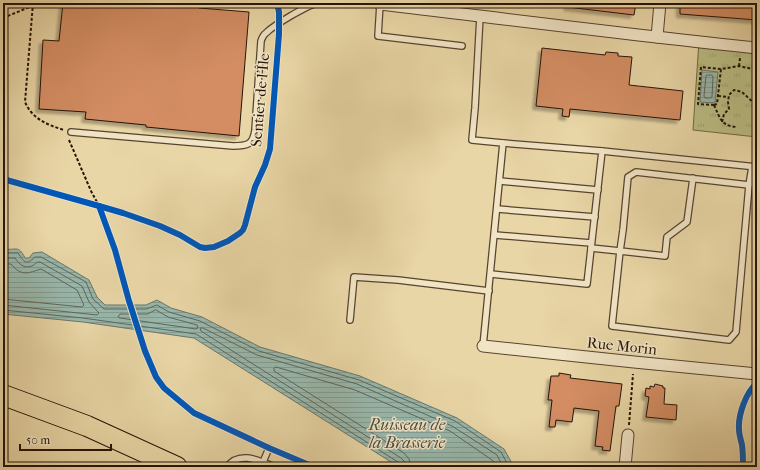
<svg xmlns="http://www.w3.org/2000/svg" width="760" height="470" viewBox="0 0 760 470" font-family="'IM FELL French Canon',serif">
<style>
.park{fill:url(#park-tufts);stroke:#706846}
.water{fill:url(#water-rules);stroke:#6a766b}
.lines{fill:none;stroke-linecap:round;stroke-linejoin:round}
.shore{stroke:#5e665a;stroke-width:1}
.building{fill:#d48d64;stroke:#251307;filter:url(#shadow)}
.service-casing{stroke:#56442f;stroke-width:8}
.minor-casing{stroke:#56442f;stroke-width:13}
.motorway-casing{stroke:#251307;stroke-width:22}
.path{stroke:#251307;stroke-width:2;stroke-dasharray:3 2;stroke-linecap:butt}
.service{stroke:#f1e4c5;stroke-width:5.5}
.minor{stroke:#f1e4c5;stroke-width:11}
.motorway{stroke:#e9d6a6;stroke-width:20}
.cycleway-casing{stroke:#f1e4c5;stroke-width:8}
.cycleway{stroke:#0057b8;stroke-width:6}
.labels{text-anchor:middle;stroke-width:3;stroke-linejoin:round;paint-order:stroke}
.street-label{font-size:15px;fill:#251307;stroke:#f1e4c5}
.water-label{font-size:16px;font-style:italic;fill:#4d4d41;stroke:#f1e4c5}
</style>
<defs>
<pattern id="park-tufts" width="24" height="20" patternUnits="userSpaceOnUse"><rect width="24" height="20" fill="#babd84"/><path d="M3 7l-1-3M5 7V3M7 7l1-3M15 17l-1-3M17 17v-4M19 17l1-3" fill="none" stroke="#a0a270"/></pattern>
<pattern id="water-rules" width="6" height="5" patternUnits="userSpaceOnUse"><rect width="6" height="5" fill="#98b8ad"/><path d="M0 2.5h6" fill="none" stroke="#839d93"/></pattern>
<filter id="shadow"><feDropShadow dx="-3.5" dy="3.5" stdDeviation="1" flood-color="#0004"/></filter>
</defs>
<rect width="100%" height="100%" fill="#e9d6a6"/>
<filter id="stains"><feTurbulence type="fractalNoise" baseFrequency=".005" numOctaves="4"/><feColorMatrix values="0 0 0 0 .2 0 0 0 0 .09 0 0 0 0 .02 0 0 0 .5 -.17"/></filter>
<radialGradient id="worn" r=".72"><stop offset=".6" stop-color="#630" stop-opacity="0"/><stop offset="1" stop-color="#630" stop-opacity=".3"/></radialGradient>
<path class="park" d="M699,41l58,7v89l-64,-7z"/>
<g class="water">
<path d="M702,70l16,2 -3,31 -15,-1z"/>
<path d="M3,249c13,2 15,-5 22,9h4l4,-5 9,-1 47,28 8,17 8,8h41l11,-5 14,8 31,9 58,30 100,29 97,42 47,31 10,18h-115l-205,-129 -111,-16 -80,-8z"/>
</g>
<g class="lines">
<g class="shore">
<path d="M708,75h4l1,2 -1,20 -2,1h-5l-1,-2 2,-20z"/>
<path d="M3,253h15c6,9 8,13 17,4h6l45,25 7,17 11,10h42l11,-4 12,7 31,9 59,30 100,29 96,41 46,31 8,15"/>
<path d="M3,258h12c4,6 9,11 17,8 4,-2 3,-4 8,-4l42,24 7,16 10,11 -2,2 -94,-10"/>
<path d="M3,264h8c11,13 17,9 30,5l36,21 7,15 -2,2 -79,-8"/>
<path d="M3,310l80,8 113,16 202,128 2,2v3"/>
<path d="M156,310l12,7 29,8 1,3 -2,1 -76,-11 -2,-1 2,-3h27z"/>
<path d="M405,467l-1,-6 -3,-3 -200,-127 -1,-3h3l54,27 100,29 95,42 45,29 6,12"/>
<path d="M411,467l-2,-8 -5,-6 -130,-82v-3l2,-1 79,23 95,41 42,29 5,7"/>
</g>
</g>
<g class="building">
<path d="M63,3h137l-1,5 50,4 -10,124 -93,-9v-2l-61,-6 1,-7 -47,-3 4,-69 16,1z"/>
<path d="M568,3h68l-2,12 -67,-8z"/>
<path d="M680,3h77v17l-77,-6z"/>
<path d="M542,48l63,7 1,-3 12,1v3l14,1 -3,28 54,6 -3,29 -110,-11 -1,8 -7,-1 1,-7 -27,-3z"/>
<path d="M559,373l12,2 -1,3 52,6 -3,22h-3l-6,45 -8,-1 1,-3 -8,-1 4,-35 -25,-3 -2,14 -16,-2 -1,7h-6l3,-27h-4l3,-24h8z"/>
<path d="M655,384l8,2v2h2l-1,16 13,1 -1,15 -30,-3 3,-20 -4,-1 1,-8 4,1v-3l4,1z"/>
</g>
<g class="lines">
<defs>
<g id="service">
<path d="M363,3l17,1 -2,32 84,10"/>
<path d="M480,16l-5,92 -3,32 31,3 -20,203"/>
<path d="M71,132l162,14c14,0 20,-1 22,-16l6,-89c1,-3 2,-6 5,-8 8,-8 41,-28 52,-30"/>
<path d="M602,151l155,16"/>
<path d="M500,181l98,9"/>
<path d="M749,185l3,-18"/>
<path d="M497,209l98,8"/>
<path d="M495,235l96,8"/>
<path d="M591,248l29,3 -8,75 117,14 7,-8 13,-147 -113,-13 -8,5 -5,53 -3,21 45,5 2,-19 20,-15 6,-44"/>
<path d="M491,274l96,10 15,-133 -99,-8"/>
<path d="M350,320l4,-43 44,3 91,11"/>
<path d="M263,462l6,-14"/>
<path d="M227,467c12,-17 33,-6 48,0"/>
</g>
<g id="minor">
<path d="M380,3v1c126,15 251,31 377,44"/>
<path d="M657,37l3,-34"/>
<path d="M483,346l151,16 123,12"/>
<path d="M625,467l3,-32"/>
</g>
<path id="motorway" d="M3,395l84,31 90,41"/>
</defs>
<use href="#service" class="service-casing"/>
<use href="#minor" class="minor-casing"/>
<use href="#motorway" class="motorway-casing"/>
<g class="path">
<path d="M33,3l-8,99c7,17 23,23 39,28"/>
<path d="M205,3l46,4 12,-4"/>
<path d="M3,18l29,-12"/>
<path d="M739,66l1,-8"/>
<path d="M718,96l10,1"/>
<path d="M714,105l-16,-1 3,-37 20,2 18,-3 18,4"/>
<path d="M714,105l3,-1 4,-35"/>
<path d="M714,105c6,13 7,21 23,22"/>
<path d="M722,122l2,-8 5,-5 -1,-7 1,-7 5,-5 8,2 15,14"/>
<path d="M69,140l22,51 8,15"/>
<path d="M629,425l4,-51"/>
</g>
<use href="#service" class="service"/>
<use href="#minor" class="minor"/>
<use href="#motorway" class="motorway"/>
<defs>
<g id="cycleway">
<path d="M3,179l96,27 16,44 14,51 16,50 11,26 8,11 30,25 75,35 45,19"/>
<path d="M99,206l24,7 37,13 20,9 20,12 5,1 9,-1 14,-6 12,-8 3,-3 2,-5 10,-38 10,-22 5,-16 9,-115v-22l-2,-9"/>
<path d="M743,467c0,-7 0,-15 -1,-22 -1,-5 -3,-10 -3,-16 -1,-14 7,-37 18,-46"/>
</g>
</defs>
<use href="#cycleway" class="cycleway-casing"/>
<use href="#cycleway" class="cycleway"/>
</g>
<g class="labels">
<g class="street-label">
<text transform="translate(260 100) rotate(-85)" y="5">Sentier de l'Île</text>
<text transform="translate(622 346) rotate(6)" y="5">Rue Morin</text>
</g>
<g class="water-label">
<text x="407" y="430">Ruisseau de<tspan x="407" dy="18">la Brasserie</tspan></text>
</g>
</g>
<rect width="760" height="470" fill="none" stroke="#e9d6a6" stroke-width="16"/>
<rect x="4" y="4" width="752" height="462" fill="none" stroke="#251307" stroke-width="2"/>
<rect x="8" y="8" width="744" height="454" fill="none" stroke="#251307"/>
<path d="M20 444v6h91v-6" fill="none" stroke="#251307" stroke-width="2"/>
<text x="26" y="444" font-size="12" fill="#251307" stroke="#f1e4c5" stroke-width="3" paint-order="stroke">50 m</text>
<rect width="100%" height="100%" filter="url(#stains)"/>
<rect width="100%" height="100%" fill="url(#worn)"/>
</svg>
